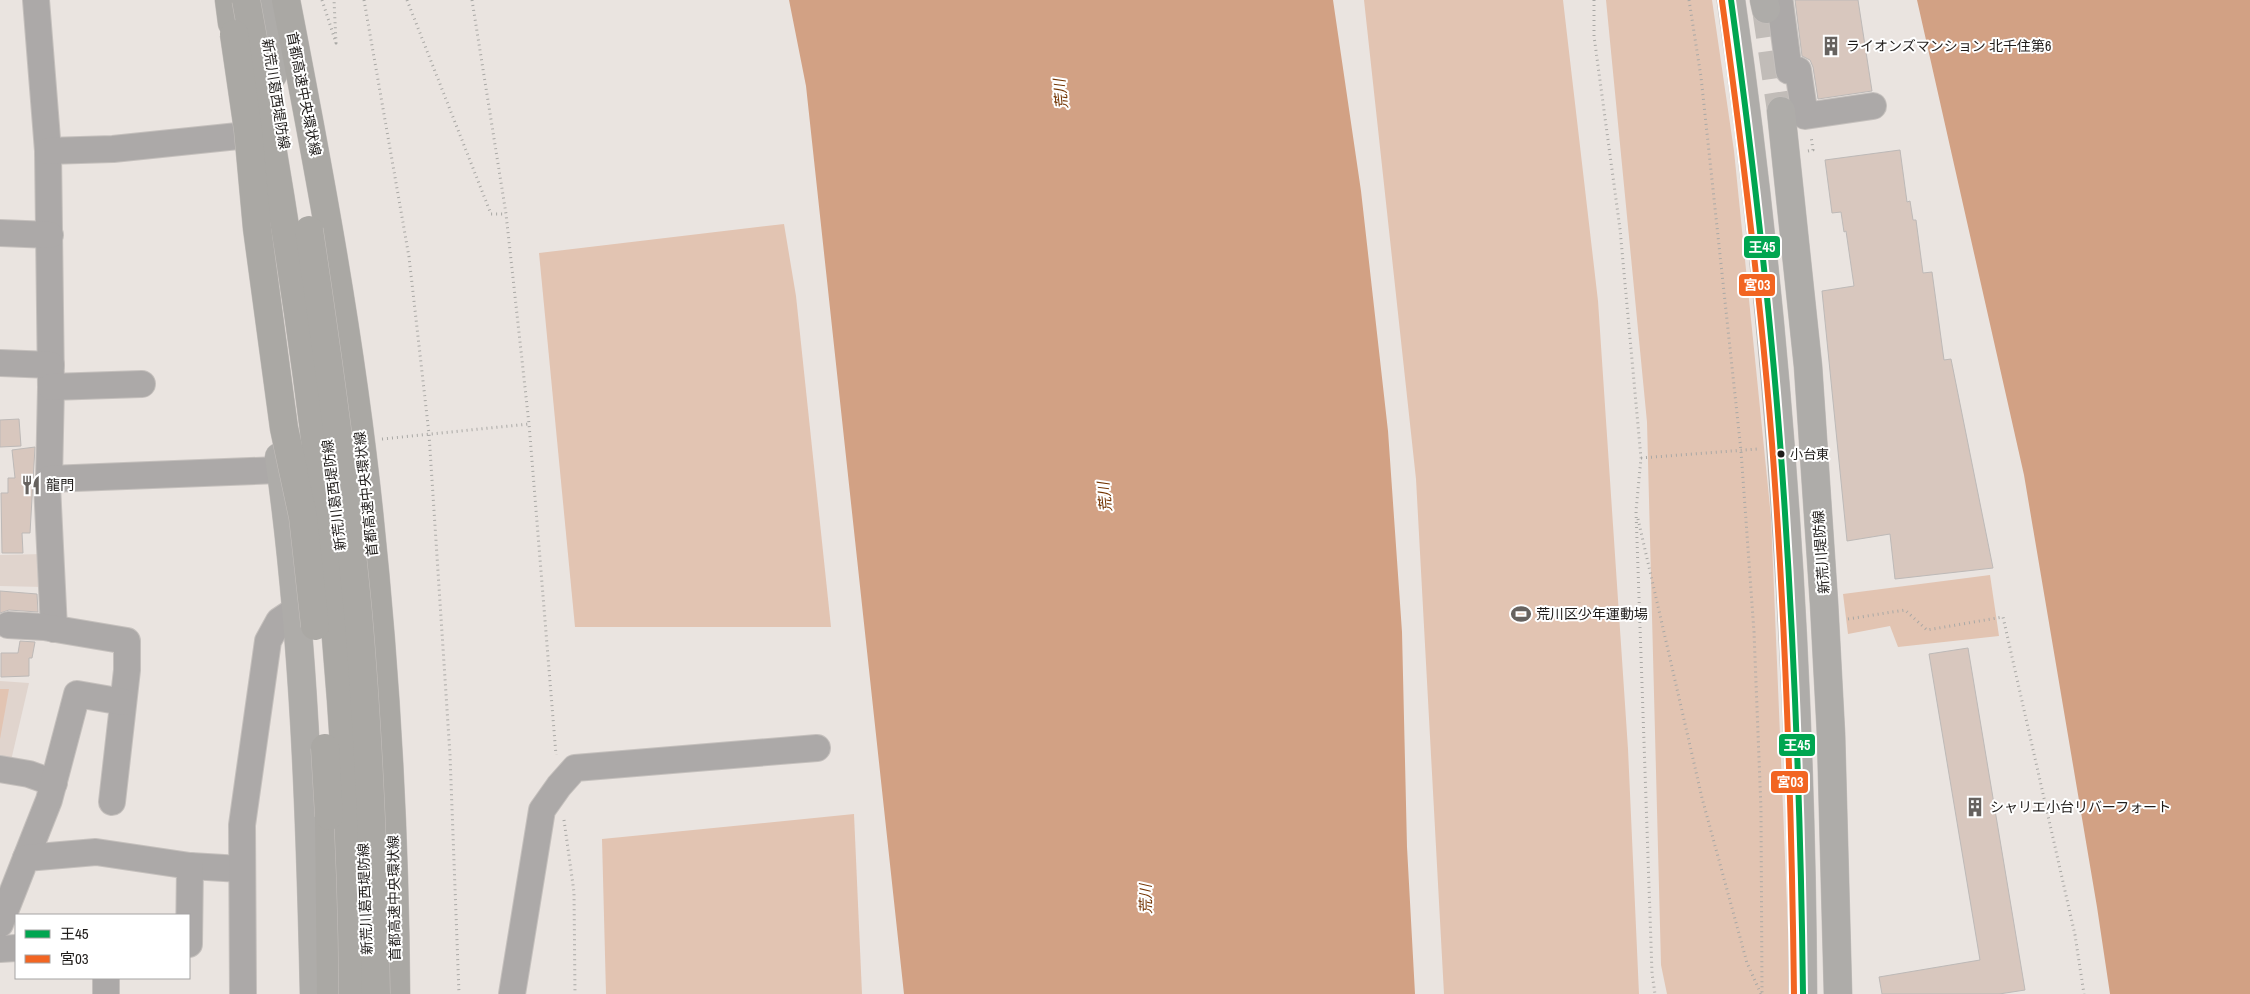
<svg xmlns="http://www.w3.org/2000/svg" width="2250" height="994" viewBox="0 0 2250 994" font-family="'Archivo Narrow','Noto Sans JP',sans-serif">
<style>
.built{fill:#e0d4cd}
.green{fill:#e2c4b2}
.water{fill:#d2a184}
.building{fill:#d8c7be;stroke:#bdb9b7}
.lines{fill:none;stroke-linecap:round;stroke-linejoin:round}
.major-tunnel{stroke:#c1bcb8;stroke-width:28;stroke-dasharray:28 14;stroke-linecap:butt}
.minor-casing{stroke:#c5c0bd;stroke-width:28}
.major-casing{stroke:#c5c0bd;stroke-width:29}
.highway-casing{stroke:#c5c0bd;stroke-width:29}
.path{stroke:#a9a8a5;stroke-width:3;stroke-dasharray:1 4;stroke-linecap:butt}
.minor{stroke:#aca9a8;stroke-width:26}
.major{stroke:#aeaca9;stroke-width:28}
.highway{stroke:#aaa8a4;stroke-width:28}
.highway-bridge-casing{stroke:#c5c0bd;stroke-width:29;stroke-linecap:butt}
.highway-bridge{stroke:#aaa8a4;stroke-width:28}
.bus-1-casing{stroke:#fff;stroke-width:10}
.bus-2-casing{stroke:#fff;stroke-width:10}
.bus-1{stroke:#00a651;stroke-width:6}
.bus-2{stroke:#f26522;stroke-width:6}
.bus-dot{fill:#1f1c1a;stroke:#fff;stroke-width:2}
.labels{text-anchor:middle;stroke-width:4;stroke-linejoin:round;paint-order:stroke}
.bus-label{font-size:13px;fill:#1f1c1a;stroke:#fff;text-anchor:start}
.poi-label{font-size:14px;fill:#1f1c1a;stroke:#fff;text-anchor:start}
.street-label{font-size:14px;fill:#1f1c1a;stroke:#fff}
.water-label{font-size:15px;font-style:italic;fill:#723300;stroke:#fff}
.line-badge{stroke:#fff;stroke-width:2}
.badge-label{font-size:14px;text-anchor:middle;font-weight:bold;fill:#fff}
</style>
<rect width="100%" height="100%" fill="#eae4e0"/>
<g class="built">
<path d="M44,554l-1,33 -43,-1v-31z"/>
<path d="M0,681l29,2 -19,82 -10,-1z"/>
</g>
<g class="green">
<path d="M1364,0h199l35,301 30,448 11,245h-195l-28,-515z"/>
<path d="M1606,0h106l22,151 37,366 18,437 -1,40h-121l-6,-29 -14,-543z"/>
<path d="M784,224l12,72 35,331h-256l-36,-374z"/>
<path d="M1990,575l9,61 -101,11 -8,-21 -42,8 -5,-40z"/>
<path d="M0,689h9l-9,50z"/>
<path d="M854,814l8,180h-256l-4,-155z"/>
</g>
<g class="water">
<path d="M789,0h544l28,191 27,240 14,201 5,215 8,147h-511l-98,-908z"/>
<path d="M1917,0h333v994h-140l-13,-87 -73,-432z"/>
</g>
<g class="building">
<path d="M1795,0h63l14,91 -54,8 -5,-32 -3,-7 -8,-4z"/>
<path d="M1900,150l7,52 3,-1 3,19h3l7,53 9,-1 12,88 7,-1 42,209 -98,11 -5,-45 -43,7 -25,-250 32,-5 -8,-55 -2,1 -3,-20 -9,1 -7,-53z"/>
<path d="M19,419l2,27 -21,1v-27z"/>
<path d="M35,447l-5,86h-8l1,20h-21l-1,-60h7v-15h7l-3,-28z"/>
<path d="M0,591l37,3 1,18 -29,-2 -9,3z"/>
<path d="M20,641l15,1 -3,16h-3v18l-28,1v-24h17z"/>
<path d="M1968,648l57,342 -26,4h-117l-3,-17 101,-17 -51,-306z"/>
</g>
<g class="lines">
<path class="major-tunnel" d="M1766,9l15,102"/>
<defs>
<g id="minor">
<path d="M36,0l12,151 3,236 -2,92 -2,6 7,144"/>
<path d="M1780,3l9,68 9,-1 7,46 68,-10"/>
<path d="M48,151l65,-2 125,-13"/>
<path d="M0,233l50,2"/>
<path d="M0,363l51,2"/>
<path d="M51,387l91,-3"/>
<path d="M49,479l255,-10"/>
<path d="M8,625l36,2 83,14v29l-15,132"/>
<path d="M0,769l29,5 25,9"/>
<path d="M26,858l23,-58 28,-106 46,8"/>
<path d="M190,866l51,3"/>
<path d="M0,924l26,-66 70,-6 94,14 -1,78"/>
<path d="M0,949l16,-1"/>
<path d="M106,994v-16"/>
<path d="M243,994l-1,-169 26,-184 11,-20 18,-12"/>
<path d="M512,994l30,-184 17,-24 16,-18 242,-20"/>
</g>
<g id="major">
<path d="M260,0l13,75"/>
<path d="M1731,0c48,329 70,662 72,994"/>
<path d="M1764,0l2,9"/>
<path d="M1781,111l27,255 16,237 7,131 7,260"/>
<path d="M279,457c25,178 31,357 35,537"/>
</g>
<g id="highway">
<path d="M229,0l3,23"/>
<path d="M286,0c33,170 65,340 83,512 17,160 26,321 27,482"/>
<path d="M329,816l2,178"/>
</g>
</defs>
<use href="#minor" class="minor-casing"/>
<use href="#major" class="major-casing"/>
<use href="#highway" class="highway-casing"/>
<g class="path">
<path d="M322,0l14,43 -2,-43"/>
<path d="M364,0l45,257 20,177 21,321 9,239"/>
<path d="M407,0l84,214h15"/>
<path d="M472,0l34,214 23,210 27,331"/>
<path d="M1594,0v36l26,193 21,229 -5,53 16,462 3,21"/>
<path d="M1689,0l12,77 40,374 13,181 7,177 1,185"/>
<path d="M1808,151l5,-1 -2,-14"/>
<path d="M382,439l147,-15"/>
<path d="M1641,458l117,-9"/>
<path d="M1638,519l64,279 45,165 14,31"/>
<path d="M1848,619l57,-9 22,20 76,-13 72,318 9,59"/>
<path d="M564,820l10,72 1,102"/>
</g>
<use href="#minor" class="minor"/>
<use href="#major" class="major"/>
<use href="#highway" class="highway"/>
<defs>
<g id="highway-bridge">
<path d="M246,0c61,327 105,660 107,994"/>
<path d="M234,34l14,96 9,98 27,200 19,89 12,109"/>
<path d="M309,230c19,127 37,254 49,383 11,126 16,254 18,381"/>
<path d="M325,748l4,68"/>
</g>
</defs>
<use href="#highway-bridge" class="highway-bridge-casing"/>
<use href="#highway-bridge" class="highway-bridge"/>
<defs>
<path id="bus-1" d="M1731,0c23,166 42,331 53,498 11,165 17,331 19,496"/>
<path id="bus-2" d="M1722,1c23,166 43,331 54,498 11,165 16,330 18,495"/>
</defs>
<use href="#bus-1" class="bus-1-casing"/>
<use href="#bus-2" class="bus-2-casing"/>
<use href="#bus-1" class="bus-1"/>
<use href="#bus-2" class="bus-2"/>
</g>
<defs>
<symbol id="building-bare" viewBox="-9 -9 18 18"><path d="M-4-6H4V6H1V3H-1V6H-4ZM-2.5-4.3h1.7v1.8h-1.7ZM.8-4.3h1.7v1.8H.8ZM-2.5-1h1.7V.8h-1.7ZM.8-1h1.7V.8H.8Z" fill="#66625f" stroke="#fff" stroke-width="2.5" paint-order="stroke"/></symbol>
<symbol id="restaurant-bare" viewBox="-9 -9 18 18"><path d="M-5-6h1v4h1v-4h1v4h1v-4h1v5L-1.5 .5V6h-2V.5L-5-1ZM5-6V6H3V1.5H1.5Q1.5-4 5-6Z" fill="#66625f" stroke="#fff" stroke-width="2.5" paint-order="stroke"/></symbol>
<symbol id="stadium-bare" viewBox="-9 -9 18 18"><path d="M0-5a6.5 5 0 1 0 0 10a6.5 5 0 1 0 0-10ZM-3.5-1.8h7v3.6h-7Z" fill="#66625f" stroke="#fff" stroke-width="2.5" paint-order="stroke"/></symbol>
</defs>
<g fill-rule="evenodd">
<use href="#building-bare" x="1817" y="32" width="28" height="28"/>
<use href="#restaurant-bare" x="17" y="471" width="28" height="28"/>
<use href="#stadium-bare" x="1507" y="600" width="28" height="28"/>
<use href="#building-bare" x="1961" y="793" width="28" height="28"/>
</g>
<circle class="bus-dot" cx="1781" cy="454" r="4.5"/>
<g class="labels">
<g class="bus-label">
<text x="1790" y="459">小台東</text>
</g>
<g class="poi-label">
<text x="1846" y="51">ライオンズマンション 北千住第6</text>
<text x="46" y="490">龍門</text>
<text x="1536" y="619">荒川区少年運動場</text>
<text x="1990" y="812">シャリエ小台リバーフォート</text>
</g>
<g class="street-label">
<text transform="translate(276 94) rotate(81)" y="5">新荒川葛西堤防線</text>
<text transform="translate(304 94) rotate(79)" y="5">首都高速中央環状線</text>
<text transform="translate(366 494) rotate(-96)" y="5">首都高速中央環状線</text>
<text transform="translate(334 495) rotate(-97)" y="5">新荒川葛西堤防線</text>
<text transform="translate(1821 552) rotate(-94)" y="5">新荒川堤防線</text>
<text transform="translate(394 898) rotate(-91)" y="5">首都高速中央環状線</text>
<text transform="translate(365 899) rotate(-92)" y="5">新荒川葛西堤防線</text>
</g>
<g class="water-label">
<text transform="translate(1061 94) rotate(-96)" y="5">荒川</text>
<text transform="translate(1105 497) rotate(-96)" y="5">荒川</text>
<text transform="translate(1146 899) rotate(-91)" y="5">荒川</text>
</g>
</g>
<g class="line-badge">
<rect x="1743" y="235" width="38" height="24" rx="5" fill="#00a651"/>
<rect x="1738" y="273" width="38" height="24" rx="5" fill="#f26522"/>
<rect x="1778" y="733" width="38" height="24" rx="5" fill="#00a651"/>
<rect x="1770" y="770" width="39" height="24" rx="5" fill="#f26522"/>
</g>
<g class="badge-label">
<text x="1762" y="252">王45</text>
<text x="1757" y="290">宮03</text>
<text x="1797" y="750">王45</text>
<text x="1790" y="787">宮03</text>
</g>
<rect x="15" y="914" width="175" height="65" fill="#ffffff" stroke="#a5a4a3"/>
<rect x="25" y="930" width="25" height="8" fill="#00a651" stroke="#a5a4a3"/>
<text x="60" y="939" font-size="15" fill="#1f1c1a">王45</text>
<rect x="25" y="955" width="25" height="8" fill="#f26522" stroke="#a5a4a3"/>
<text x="60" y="964" font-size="15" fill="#1f1c1a">宮03</text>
</svg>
